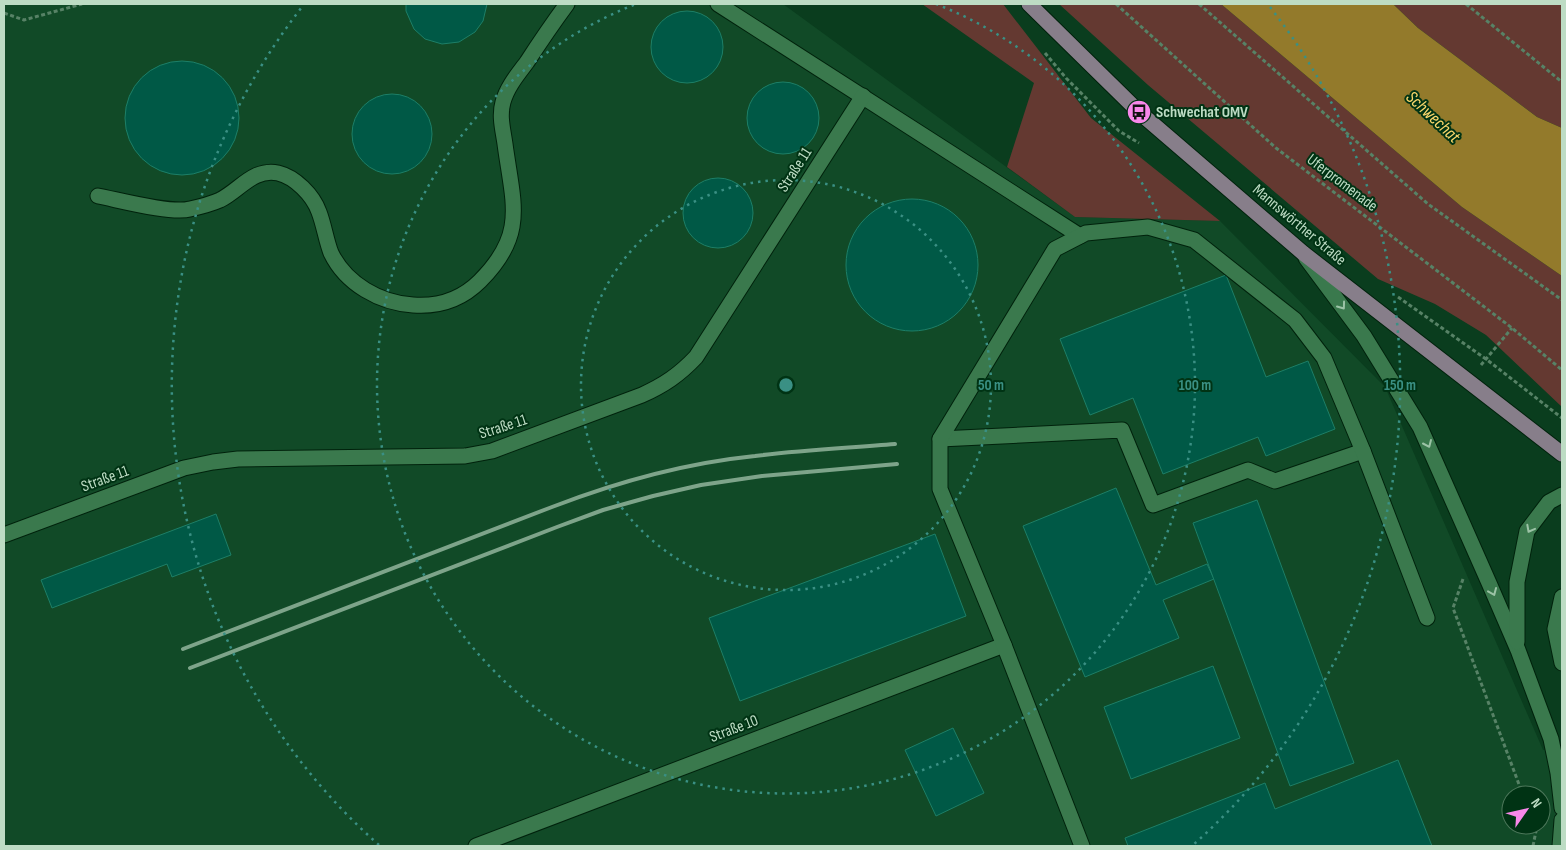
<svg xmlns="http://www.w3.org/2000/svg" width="1566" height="850" font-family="'Sofia Sans Condensed',sans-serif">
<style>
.built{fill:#114a27;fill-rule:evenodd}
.green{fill:#643931}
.water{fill:#937a2b}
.building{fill:#005946;stroke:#1d7f67}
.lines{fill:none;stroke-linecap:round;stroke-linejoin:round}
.minor-casing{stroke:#00220c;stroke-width:17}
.major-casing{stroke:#00220c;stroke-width:17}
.path{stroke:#578266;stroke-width:3;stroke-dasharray:4 2.5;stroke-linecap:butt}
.minor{stroke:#3a794d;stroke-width:15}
.major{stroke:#877e8a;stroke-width:15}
.rail{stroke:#7ea48a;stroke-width:4}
.oneway{stroke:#9cc3a6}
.ring{fill:none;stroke:#3a9084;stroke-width:2.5;stroke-dasharray:2.5 5}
.labels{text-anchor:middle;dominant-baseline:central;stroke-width:4;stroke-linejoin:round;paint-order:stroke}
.poi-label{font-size:16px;font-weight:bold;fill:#bddcc4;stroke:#003314;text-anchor:start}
.street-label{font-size:16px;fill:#bddcc4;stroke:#003314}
.water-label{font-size:18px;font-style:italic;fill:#f9d76c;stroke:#003314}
.centre{fill:#3a9084;stroke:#003314;stroke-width:2.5}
.ring-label{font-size:15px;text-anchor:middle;font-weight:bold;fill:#3a9084;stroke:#003314;stroke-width:4;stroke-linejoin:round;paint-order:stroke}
</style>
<rect width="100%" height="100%" fill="#0a3d1e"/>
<path class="built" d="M4,4H783L1075,217L1220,221L1385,387L1543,750L1562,749V846H4ZM1511,795H1541V825H1511Z"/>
<g class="green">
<polygon points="922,4 1003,4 1091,118 1220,221 1075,217 1007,167 1034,83"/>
<polygon points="1059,4 1221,4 1462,207 1562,276 1562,407 1486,335 1435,304 1378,279 1148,85"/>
<polygon points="1393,4 1562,4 1562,128 1537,117 1418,28"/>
</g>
<polygon class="water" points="1221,4 1393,4 1418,28 1537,117 1562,128 1562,276 1462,207"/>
<g class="building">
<polygon points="406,4 487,4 483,21 475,32 459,42 442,44 425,39 414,29 406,11"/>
<circle cx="687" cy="47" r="36"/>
<circle cx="182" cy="118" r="57"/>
<circle cx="783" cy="118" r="36"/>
<circle cx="392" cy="134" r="40"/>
<circle cx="718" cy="213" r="35"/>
<circle cx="912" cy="265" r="66"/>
<polygon points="1226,275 1266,377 1308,361 1335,429 1266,456 1258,437 1163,474 1133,398 1090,415 1060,339"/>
<polygon points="1116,488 1156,585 1207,564 1214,579 1163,600 1179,638 1085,677 1023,526"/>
<polygon points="1257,500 1354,763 1290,786 1193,523"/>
<polygon points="216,514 231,555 172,577 167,564 52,608 41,580"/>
<polygon points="935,534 966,616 740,701 709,618"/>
<polygon points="1213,666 1240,738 1131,779 1104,707"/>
<polygon points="953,728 984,793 936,816 905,750"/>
<polygon points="1398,760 1432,846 1128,846 1125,838 1265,783 1275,809"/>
</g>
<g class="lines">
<g class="minor-casing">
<g id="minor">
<polyline points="718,4 1080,236"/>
<path d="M98,196C119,200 171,214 190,209C199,207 211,204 220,200C240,190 253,168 278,173C295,177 313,195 319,212C324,225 326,240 331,253C346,284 380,303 413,305C439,307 461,300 480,281C527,234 513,204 505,144C503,130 499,116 503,102C507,87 518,74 527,62C540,42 553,23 567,4"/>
<polyline points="1306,258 1364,336 1420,427 1489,583 1518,650 1551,739 1558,773 1562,808"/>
<polyline points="940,439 1122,430 1153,505 1248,470 1275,481 1363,451"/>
<path d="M4,535L184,468L213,462L238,459L465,456L492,451L642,395C664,385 679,375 696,357L863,96"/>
<polyline points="1562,597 1555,629 1562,663"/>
<polyline points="1517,642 1517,582 1527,531 1549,502 1562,495"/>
<polyline points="476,846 1004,645"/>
<polyline points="1082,846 1004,645 940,489 940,439 1055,249 1086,233 1148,227 1194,240 1295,320 1324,358 1363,451 1427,618"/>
<polyline points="1560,846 1562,820"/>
</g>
</g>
<g class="major-casing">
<polyline id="major" points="1029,4 1139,112 1303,253 1562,454"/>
</g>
<g class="path">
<polyline points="1116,4 1276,148 1512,328 1562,370"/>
<polyline points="1199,4 1428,204 1562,300"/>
<polyline points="1466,4 1562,82"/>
<polyline points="4,13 24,20 82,4"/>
<polyline points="1045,53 1066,78 1119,131 1139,143"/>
<polyline points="1398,297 1486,359 1562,418"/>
<polyline points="1481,365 1512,328"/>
<polyline points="1463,579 1453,608 1523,795"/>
<polyline points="1533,846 1536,831 1534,825"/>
</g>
<use href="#minor" class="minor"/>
<use href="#major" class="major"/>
<g class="rail">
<path d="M183,649L552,507C617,482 686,463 755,456C801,450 848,448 895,444"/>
<polyline points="190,668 557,527 603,510 653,496 701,485 762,476 897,464"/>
</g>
</g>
<defs><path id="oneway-chevron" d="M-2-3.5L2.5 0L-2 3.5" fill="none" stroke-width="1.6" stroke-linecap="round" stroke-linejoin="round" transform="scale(1.25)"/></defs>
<g class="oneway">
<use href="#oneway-chevron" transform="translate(1342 306) rotate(54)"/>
<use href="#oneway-chevron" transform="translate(1428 444) rotate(66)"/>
<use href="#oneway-chevron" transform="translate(1530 529) rotate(118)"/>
<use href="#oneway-chevron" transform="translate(1493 592) rotate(67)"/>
</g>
<g class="ring">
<circle cx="786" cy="385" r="205"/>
<path d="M936 4A409 409 0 1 1 636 4"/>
<path d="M379 845A614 614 0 0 1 302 7M1270 7A614 614 0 0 1 1193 845"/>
</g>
<defs>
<g id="bus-disc" transform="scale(1.25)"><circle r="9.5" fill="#f888ea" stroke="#003314"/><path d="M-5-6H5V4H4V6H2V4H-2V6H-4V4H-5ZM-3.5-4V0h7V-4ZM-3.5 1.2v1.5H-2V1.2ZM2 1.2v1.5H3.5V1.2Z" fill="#111"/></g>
</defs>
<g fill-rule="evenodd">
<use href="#bus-disc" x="1139" y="112"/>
</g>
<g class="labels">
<g class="poi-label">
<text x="1156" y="112">Schwechat OMV</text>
</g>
<g class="street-label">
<text transform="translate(795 170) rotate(-57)">Straße 11</text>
<text transform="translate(1342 183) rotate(37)">Uferpromenade</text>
<text transform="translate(1299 225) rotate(40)">Mannswörther Straße</text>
<text transform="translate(503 427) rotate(-18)">Straße 11</text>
<text transform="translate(105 479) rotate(-20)">Straße 11</text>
<text transform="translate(734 729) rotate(-21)">Straße 10</text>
</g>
<g class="water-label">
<text transform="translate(1433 117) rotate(43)">Schwechat</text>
</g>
</g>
<circle cx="786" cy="385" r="8" class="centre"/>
<g class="ring-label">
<text x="991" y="390">50 m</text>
<text x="1195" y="390">100 m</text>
<text x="1400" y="390">150 m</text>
</g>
<rect width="1566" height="850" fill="none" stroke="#bddcc4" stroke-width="10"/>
<g transform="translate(1526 810) rotate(56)"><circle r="24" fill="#003314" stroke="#4c775a"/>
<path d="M0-4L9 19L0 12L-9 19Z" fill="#f888ea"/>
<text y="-8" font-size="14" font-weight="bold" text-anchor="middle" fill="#bddcc4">N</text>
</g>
</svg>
